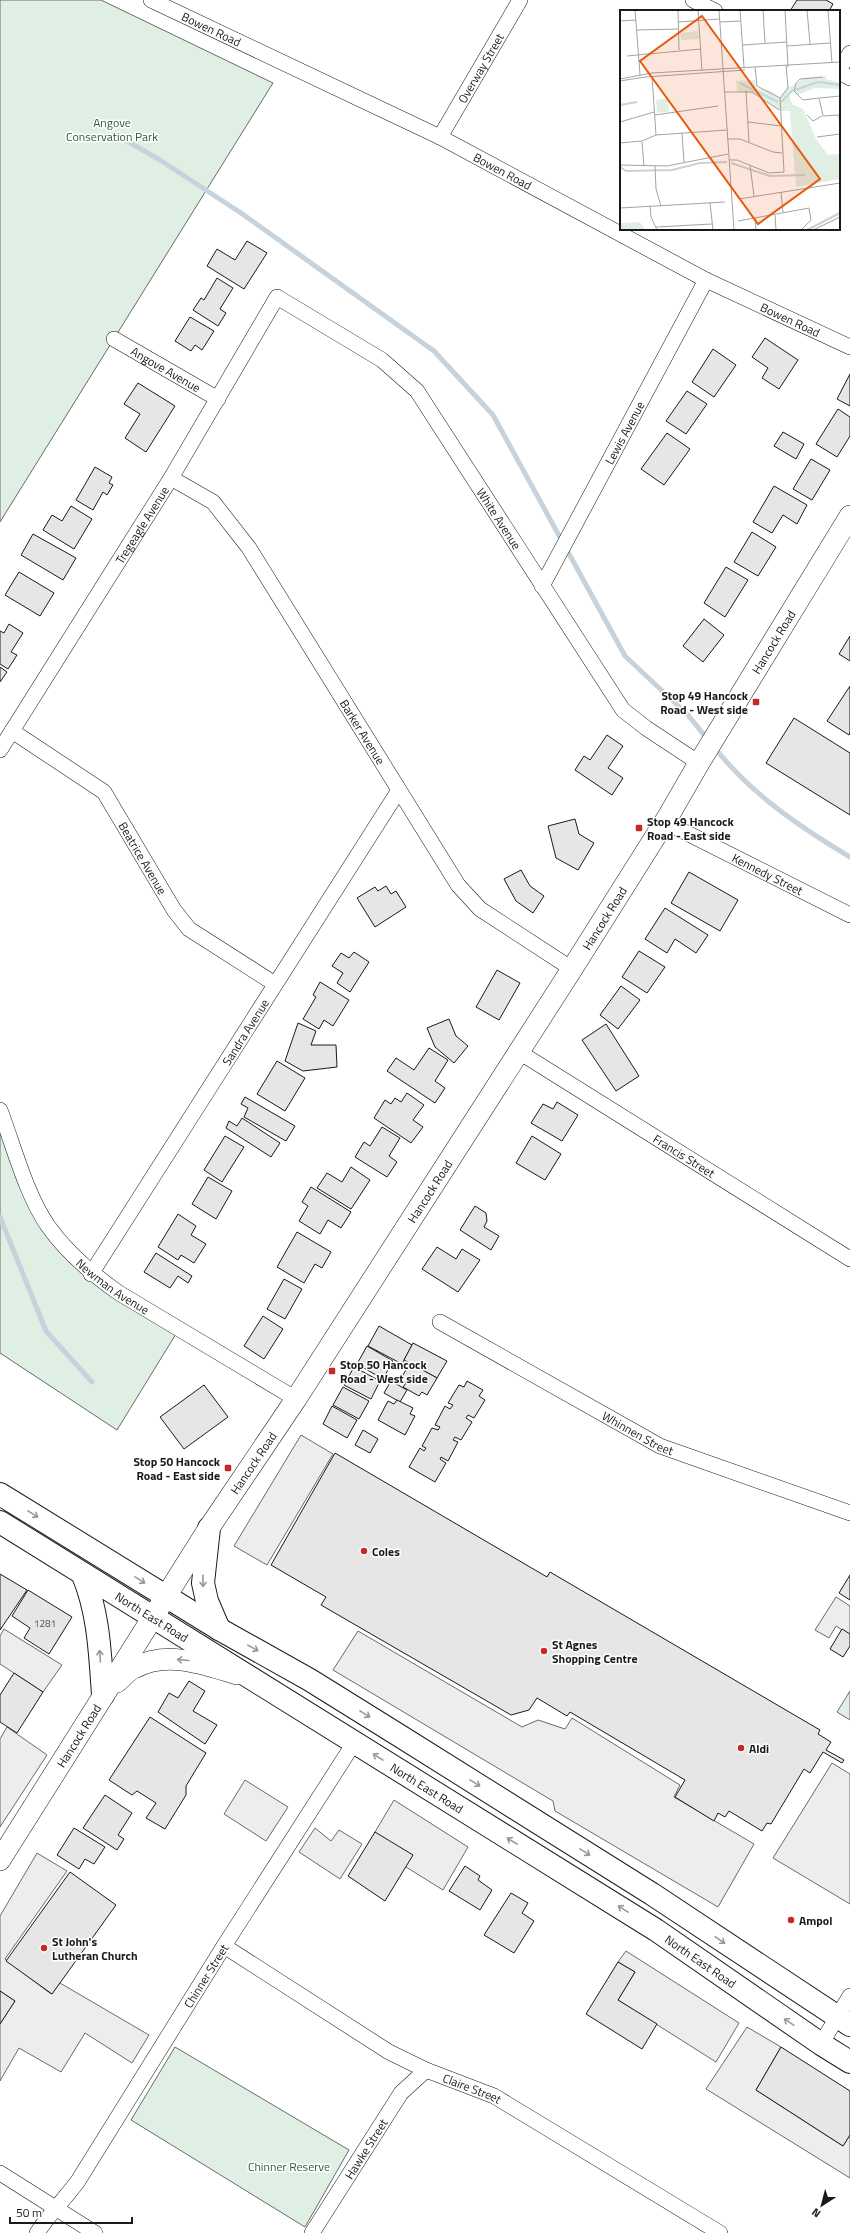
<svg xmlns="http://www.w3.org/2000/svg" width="850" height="2233" font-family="'Titillium Web',sans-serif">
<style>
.green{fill:#e0efe3;stroke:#6a6a6a}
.parking{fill:#ededed;stroke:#6a6a6a}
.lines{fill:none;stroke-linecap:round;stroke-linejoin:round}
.stream{stroke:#c6d2dc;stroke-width:5}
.building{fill:#e6e6e6;stroke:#1a1a1a}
.minor-casing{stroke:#1a1a1a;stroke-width:16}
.secondary-casing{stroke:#1a1a1a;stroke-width:22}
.primary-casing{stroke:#1a1a1a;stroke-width:24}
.minor{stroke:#fff;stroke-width:15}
.secondary{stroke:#fff;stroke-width:21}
.primary{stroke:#fff;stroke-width:22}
.oneway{stroke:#989898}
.poi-dot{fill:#c62828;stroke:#fff;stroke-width:1.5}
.labels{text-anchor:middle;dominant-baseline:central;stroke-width:3;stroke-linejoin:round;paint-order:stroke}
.number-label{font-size:10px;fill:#4d4d4d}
.street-label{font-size:12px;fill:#1a1a1a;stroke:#fff}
.park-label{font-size:12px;fill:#2b5a34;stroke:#fff}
.poi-label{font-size:12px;font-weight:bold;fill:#1a1a1a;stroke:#fff;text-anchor:start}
.inset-river{fill:none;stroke:#c6d2dc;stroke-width:2}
.inset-road{fill:none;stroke:#a3a3a3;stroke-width:1}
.view{fill:#e8590c;fill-opacity:0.15;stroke:#e8590c;stroke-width:2}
.inset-edge{fill:none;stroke:#1a1a1a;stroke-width:2}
</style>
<rect width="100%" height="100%" fill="#fff"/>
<g class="green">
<polygon points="0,0 101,0 273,83 0,522"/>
<polygon points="0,1110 31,1193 76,1259 179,1329 117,1430 0,1353"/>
<polygon points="850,1691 850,1720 837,1712"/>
<polygon points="175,2047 349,2150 305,2227 131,2120"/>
</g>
<g class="parking">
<polygon points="301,1435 333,1454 267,1565 234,1546"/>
<polygon points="836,1597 850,1606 850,1635 836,1626 829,1638 815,1630"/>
<polygon points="4,1629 62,1665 43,1692 0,1664 0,1636"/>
<polygon points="358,1631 522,1727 538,1720 565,1729 572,1718 680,1785 674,1797 754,1844 718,1907 555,1811 553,1801 333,1670"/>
<polygon points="7,1727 47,1755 0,1827 0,1739"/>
<polygon points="832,1763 850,1774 850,1904 773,1858"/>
<polygon points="245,1780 288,1807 266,1841 224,1814"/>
<polygon points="394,1800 468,1847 443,1890 406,1867 375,1832"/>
<polygon points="315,1828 331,1841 339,1830 362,1844 340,1879 299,1852"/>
<polygon points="37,1853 67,1871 5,1959 51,1994 60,1983 149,2035 132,2063 85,2033 61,2072 19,2048 0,2081 0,2024 15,2001 0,1991 0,1916"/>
<polygon points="626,1951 739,2023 716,2062 618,2000 635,1972 618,1962"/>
<polygon points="747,2027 781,2047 756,2090 843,2146 850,2135 850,2178 706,2089"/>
</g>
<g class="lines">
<g class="stream">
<polyline points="115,134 160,160 241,213 434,351 493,415 625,656 688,715 708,740"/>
<path d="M715,748C751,794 800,827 850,857"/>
<polyline points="0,1217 46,1331 92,1382"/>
</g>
</g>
<g class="building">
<polygon points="797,0 826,0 833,4 829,11 790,11"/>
<polygon points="247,241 267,253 244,289 207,266 217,249 235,260"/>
<polygon points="217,278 233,288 220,309 226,313 218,326 193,310 201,298 204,300"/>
<polygon points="190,317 214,331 202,350 195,345 191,351 175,341"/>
<polygon points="765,338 798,360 779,389 762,378 768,368 752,357"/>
<polygon points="713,349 736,365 714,397 692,382"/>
<polygon points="850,374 850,406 837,399"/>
<polygon points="138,383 175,406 146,452 125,438 140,414 124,404"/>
<polygon points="687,391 707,404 686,434 666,421"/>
<polygon points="838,409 850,417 850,436 837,457 816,444"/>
<polygon points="783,432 804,444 796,459 774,446"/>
<polygon points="667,433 690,449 664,485 641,469"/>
<polygon points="811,459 830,470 812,500 793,489"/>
<polygon points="95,467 112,477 109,483 113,485 107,495 103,492 93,510 76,500"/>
<polygon points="774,486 807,505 797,524 783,515 772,533 753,522"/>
<polygon points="71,506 92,519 74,549 43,530 52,515 62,521"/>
<polygon points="752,532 776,547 758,576 734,562"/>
<polygon points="33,534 76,558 63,580 21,555"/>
<polygon points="726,567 748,580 725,617 704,603"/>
<polygon points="19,572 54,593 40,616 5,595"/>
<polygon points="704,619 724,635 703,662 683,646"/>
<polygon points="9,624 23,633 11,652 17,655 8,669 0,664 0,631 4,633"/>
<polygon points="850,636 850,661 839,654"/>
<polygon points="0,667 7,672 0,682"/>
<polygon points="850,686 850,732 849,735 827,721"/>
<polygon points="794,718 850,753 850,815 766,763"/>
<polygon points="607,735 623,746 608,768 623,778 612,795 575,770 584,756 590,760"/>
<polygon points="575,819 579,834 594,843 578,870 556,858 548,826"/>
<polygon points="521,870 530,886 544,896 533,913 516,901 504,879"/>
<polygon points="689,872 738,900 720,931 671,903"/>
<polygon points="386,886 391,894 396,891 406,907 375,927 357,898 375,887 378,891"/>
<polygon points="665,908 708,935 696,953 675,939 667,953 645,939"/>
<polygon points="639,951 665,967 647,993 622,977"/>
<polygon points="354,952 369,962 350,992 337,983 343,973 332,966 341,953 349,958"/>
<polygon points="497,970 520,983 499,1020 476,1007"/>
<polygon points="320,982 349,1000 333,1026 324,1020 319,1029 303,1019 316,997 313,995"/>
<polygon points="621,986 640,1000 618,1029 600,1015"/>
<polygon points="449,1019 456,1036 468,1046 454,1063 435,1047 427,1028"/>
<polygon points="298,1023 316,1031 311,1045 336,1045 337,1067 303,1071 285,1061"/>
<polygon points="606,1024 639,1076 616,1091 582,1040"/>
<polygon points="429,1048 448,1060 435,1081 445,1088 435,1103 387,1071 396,1058 414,1070"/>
<polygon points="277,1061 305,1078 285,1111 257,1094"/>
<polygon points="407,1093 424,1105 413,1120 423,1127 411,1143 374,1118 385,1100 391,1104 395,1098 401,1102"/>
<polygon points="245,1097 295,1126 286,1141 244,1117 248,1108 241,1104"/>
<polygon points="557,1102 578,1115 562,1141 531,1123 543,1104 553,1109"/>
<polygon points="242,1118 280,1143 271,1157 226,1128 229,1121 237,1126"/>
<polygon points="382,1127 400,1138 389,1156 397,1162 387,1177 355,1157 364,1142 370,1146"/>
<polygon points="225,1136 244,1147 222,1182 204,1170"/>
<polygon points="532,1136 561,1154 545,1180 516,1163"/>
<polygon points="351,1167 370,1180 351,1209 317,1188 327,1173 342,1182"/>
<polygon points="208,1177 232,1191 216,1219 192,1204"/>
<polygon points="311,1187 351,1212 341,1228 328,1220 320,1234 299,1221 308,1206 302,1202"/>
<polygon points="475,1206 486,1213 487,1221 484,1227 499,1236 491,1250 460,1230"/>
<polygon points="178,1214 196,1226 191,1235 206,1244 194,1263 181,1255 178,1260 158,1247"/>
<polygon points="297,1232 331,1252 322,1268 315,1264 304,1283 277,1267"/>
<polygon points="437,1247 456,1259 462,1249 480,1260 458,1292 422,1269"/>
<polygon points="156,1253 192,1276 188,1283 178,1276 170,1288 144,1272"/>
<polygon points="284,1279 302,1289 285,1319 267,1309"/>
<polygon points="263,1316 283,1329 264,1359 244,1346"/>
<polygon points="379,1326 412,1345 402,1364 368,1346"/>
<polygon points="413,1343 447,1361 437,1378 404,1360"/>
<polygon points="367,1346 393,1361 383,1379 357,1364"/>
<polygon points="410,1363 437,1378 427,1395 422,1392 419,1396 403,1387 406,1383 400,1380"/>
<polygon points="354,1367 380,1381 371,1399 344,1385"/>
<polygon points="391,1381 407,1390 400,1402 384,1393"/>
<polygon points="467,1381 483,1390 479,1396 485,1400 474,1418 468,1415 466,1418 472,1422 461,1440 455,1437 453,1440 458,1442 448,1461 441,1457 440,1459 446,1463 435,1482 409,1467 420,1448 424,1451 426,1448 422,1446 432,1428 438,1430 440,1427 435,1425 445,1406 450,1409 453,1405 448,1403 459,1385 464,1387"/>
<polygon points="204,1385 228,1417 184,1449 160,1417"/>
<polygon points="343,1387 369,1401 359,1419 333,1405"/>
<polygon points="397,1400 413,1408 410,1414 415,1416 405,1435 378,1420 388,1401 394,1404"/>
<polygon points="332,1406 357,1420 347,1438 323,1424"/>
<polygon points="363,1430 378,1439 370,1453 355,1445"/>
<polygon points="335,1453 547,1577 550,1572 820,1730 818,1734 831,1742 826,1750 844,1760 842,1763 823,1752 810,1773 804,1769 771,1824 767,1823 762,1831 729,1811 725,1817 718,1813 714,1821 675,1797 685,1780 570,1712 567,1716 537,1698 529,1710 511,1715 321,1605 326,1597 271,1565"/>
<polygon points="0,1574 27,1590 0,1630"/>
<polygon points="850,1575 850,1600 839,1593"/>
<polygon points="28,1590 72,1617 49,1654 24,1638 30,1628 12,1616"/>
<polygon points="842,1629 850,1634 850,1646 843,1657 830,1649"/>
<polygon points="14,1673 43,1692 17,1733 0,1722 0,1695"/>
<polygon points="189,1681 205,1691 193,1711 217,1725 205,1744 158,1712 169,1693 178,1698"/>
<polygon points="150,1717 206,1753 186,1786 186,1795 165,1829 146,1818 156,1803 137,1791 132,1795 109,1780"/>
<polygon points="105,1795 132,1813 118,1835 124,1839 117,1850 83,1828"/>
<polygon points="74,1828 105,1847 94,1864 85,1859 79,1869 57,1855"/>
<polygon points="375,1832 413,1855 385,1901 348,1876"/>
<polygon points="465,1866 480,1876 478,1880 492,1890 480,1910 449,1891"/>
<polygon points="70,1872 116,1905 52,1994 6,1961"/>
<polygon points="511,1893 528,1903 522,1913 534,1921 514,1953 484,1935"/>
<polygon points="618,1962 635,1972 618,2000 657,2024 642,2049 586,2014"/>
<polygon points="0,1991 15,2001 0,2024"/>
<polygon points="781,2047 850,2091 850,2135 843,2146 756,2090"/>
</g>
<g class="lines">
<g class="minor-casing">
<g id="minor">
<path id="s1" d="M151,0L440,137L706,280L850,347"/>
<polyline points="693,0 715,11"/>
<polyline points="839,70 850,53"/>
<polyline points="839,72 850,78"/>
<path id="s2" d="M440,137L520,0"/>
<path id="s3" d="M114,339L218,399"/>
<path id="s4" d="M171,478L213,502L249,548L458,885L480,909L572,969"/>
<path id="s5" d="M542,586L706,280"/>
<path id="s6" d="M12,731L104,792L174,910L189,929L275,984"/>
<path id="s7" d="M0,750L171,478L277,297L382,360L417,391L623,710L646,728L699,763"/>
<path id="s8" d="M665,822L850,915"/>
<path id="s9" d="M519,1052L850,1259"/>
<path id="s10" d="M0,1110C14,1147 26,1194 48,1226C67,1253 92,1274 119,1293L296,1399"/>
<path id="s11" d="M91,1274L399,790"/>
<path id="s12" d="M440,1322L660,1446L850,1513"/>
<path id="s13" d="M224,1946L389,2052L426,2070L494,2096L720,2233"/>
<polyline points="821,2044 850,1996"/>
<polyline points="0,2173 95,2233"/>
<path id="s14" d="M37,2233C49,2214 65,2199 78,2181L224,1946L354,1743"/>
<path id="s15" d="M312,2233L401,2093L426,2070"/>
</g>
</g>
<g class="secondary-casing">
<g id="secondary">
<path d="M117,1682C122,1678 127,1671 134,1668C168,1650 203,1664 237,1674"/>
<path id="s16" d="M0,1860L209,1528L296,1399L572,969L669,815L699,763L850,516"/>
</g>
</g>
<g class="primary-casing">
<g id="primary">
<polyline points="0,1494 219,1629 310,1680 400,1736 652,1894 850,2025"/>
<path id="s17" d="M0,1522L656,1930L821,2044L850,2062"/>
<polyline points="209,1528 203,1583 207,1601 219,1629"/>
<path d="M83,1575C99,1614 100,1654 103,1695"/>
</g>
</g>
<use href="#minor" class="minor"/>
<use href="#secondary" class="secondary"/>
<use href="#primary" class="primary"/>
</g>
<defs><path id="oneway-shaft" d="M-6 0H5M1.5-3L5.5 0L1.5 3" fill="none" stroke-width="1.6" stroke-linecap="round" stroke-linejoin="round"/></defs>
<g class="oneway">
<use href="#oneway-shaft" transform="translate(33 1514) rotate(32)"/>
<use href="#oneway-shaft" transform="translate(140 1580) rotate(32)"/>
<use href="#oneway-shaft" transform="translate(203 1581) rotate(89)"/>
<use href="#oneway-shaft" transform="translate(253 1648) rotate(29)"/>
<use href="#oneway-shaft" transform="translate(100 1656) rotate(-94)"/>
<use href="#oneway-shaft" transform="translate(183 1660) rotate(-175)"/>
<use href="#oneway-shaft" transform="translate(365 1714) rotate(32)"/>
<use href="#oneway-shaft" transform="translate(378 1757) rotate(-148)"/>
<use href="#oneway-shaft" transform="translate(475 1783) rotate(32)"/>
<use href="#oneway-shaft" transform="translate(512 1841) rotate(-148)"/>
<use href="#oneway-shaft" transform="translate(585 1852) rotate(32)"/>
<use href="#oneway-shaft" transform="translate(623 1909) rotate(-148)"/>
<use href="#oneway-shaft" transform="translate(720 1940) rotate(35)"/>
<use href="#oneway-shaft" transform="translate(789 2022) rotate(-146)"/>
</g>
<g class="poi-dot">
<rect x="752" y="698" width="8" height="8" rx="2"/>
<rect x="635" y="824" width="8" height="8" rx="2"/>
<rect x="328" y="1367" width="8" height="8" rx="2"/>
<rect x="224" y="1464" width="8" height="8" rx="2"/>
<circle cx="364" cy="1551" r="4"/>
<circle cx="544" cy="1651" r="4"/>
<circle cx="741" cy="1748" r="4"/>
<circle cx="791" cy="1920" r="4"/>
<circle cx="44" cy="1948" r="4"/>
</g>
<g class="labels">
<g class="number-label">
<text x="45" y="1623">1281</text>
</g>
<g class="street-label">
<text stroke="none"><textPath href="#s1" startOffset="67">Bowen Road</textPath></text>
<text stroke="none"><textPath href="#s2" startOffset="80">Overway Street</textPath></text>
<text stroke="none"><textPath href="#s1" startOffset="391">Bowen Road</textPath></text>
<text stroke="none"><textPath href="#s1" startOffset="715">Bowen Road</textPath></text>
<text stroke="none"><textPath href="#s3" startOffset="60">Angove Avenue</textPath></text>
<text stroke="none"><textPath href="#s5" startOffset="174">Lewis Avenue</textPath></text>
<text stroke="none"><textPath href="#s7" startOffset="852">White Avenue</textPath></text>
<text stroke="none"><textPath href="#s7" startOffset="266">Tregeagle Avenue</textPath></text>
<text stroke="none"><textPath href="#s16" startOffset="1443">Hancock Road</textPath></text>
<text stroke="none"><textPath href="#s4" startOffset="323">Barker Avenue</textPath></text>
<text stroke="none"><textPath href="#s6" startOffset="187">Beatrice Avenue</textPath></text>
<text stroke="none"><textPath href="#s8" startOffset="115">Kennedy Street</textPath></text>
<text stroke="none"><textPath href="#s16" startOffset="1119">Hancock Road</textPath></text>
<text stroke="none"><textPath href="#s11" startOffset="287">Sandra Avenue</textPath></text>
<text stroke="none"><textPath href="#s9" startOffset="195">Francis Street</textPath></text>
<text stroke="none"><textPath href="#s16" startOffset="795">Hancock Road</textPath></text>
<text stroke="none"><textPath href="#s10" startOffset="215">Newman Avenue</textPath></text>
<text stroke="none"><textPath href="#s12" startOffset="227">Whinnen Street</textPath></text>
<text stroke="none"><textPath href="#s16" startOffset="471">Hancock Road</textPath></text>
<text stroke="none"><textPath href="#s17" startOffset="179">North East Road</textPath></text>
<text stroke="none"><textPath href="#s16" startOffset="147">Hancock Road</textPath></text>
<text stroke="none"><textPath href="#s17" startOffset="503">North East Road</textPath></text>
<text stroke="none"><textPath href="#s17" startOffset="827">North East Road</textPath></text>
<text stroke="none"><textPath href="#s14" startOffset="308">Chinner Street</textPath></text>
<text stroke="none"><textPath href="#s13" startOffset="287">Claire Street</textPath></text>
<text stroke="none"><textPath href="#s15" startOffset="100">Hawke Street</textPath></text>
</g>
<g class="park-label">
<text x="112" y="122">Angove<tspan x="112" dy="14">Conservation Park</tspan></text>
<text x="289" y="2166">Chinner Reserve</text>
</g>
<g class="poi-label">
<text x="748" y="695" text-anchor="end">Stop 49 Hancock<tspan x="748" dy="14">Road - West side</tspan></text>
<text x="647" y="821">Stop 49 Hancock<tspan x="647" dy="14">Road - East side</tspan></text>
<text x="340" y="1364">Stop 50 Hancock<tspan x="340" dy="14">Road - West side</tspan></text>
<text x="220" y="1461" text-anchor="end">Stop 50 Hancock<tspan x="220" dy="14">Road - East side</tspan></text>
<text x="372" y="1551">Coles</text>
<text x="552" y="1644">St Agnes<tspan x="552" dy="14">Shopping Centre</tspan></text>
<text x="749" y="1748">Aldi</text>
<text x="799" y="1920">Ampol</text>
<text x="52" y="1941">St John's<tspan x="52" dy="14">Lutheran Church</tspan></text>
</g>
</g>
<g transform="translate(620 10)">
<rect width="220" height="220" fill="#fff"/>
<path d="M78,21L79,29L61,30L60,23ZM206,66V69L220,73V79L195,78L177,85L174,81L169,84L172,94L183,99L196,129L208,145L220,144V169L176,177L170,101H160L135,84L117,81L116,71L135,70L136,78L151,81L160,88L167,77L174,76L183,68ZM48,88L49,102L37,103L36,90ZM20,212L25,220H0V213Z" fill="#e0efe3"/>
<path class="inset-river" d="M120,73L158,92M175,80L198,72L220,75M161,92L173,80M0,95L17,92M111,153L150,166L185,165M0,157L6,161L52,160L80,153L107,152M187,220L220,203"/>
<path class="inset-road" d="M15,0L20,65M58,0L59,40M78,0L82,61M99,0L114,220M120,0L124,57M143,0L145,33M165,0L168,57M187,0L190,34M208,0L212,53M0,11L16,10M58,12L100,9M100,12L121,11M17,20L59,19M123,35L167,32M167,36L210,33M7,46L81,39M135,57L137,76L160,88L168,78L166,55M32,66L36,125M203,67L180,69L176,73L174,81L183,90L199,88L203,106L219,105L220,123M0,69L32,63L220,52M0,71L25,67L125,60M126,81L129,132M104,82H132L159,100M200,88L220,86M35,105L98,96M187,105L193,111L202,106M0,112L34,102M128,112L161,116M62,123L64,152M197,127L220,124M107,129H120L153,142L162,143M22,132L24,156M0,133L22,131L36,125L107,120M109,150H117L149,163L164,162L160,88M0,155L47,156L108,144M130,155L134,186M35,156L36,179L41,196M161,182L163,202M119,189L220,173M90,193L93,220M30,196L31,207L37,220M0,198L105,192M155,205L156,220M135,208L136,220M118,211L189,198L191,210L181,220M36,217L92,214M193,220L220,207"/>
<path class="view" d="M82,6L200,169L138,214L20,51Z"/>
<rect width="220" height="220" class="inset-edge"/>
</g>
<g transform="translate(822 2205) rotate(216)" stroke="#ffffff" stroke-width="3" paint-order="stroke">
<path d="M0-3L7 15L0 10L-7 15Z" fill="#1a1a1a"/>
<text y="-6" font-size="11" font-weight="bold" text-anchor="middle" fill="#1a1a1a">N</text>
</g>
<path d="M10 2217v6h122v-6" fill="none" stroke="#1a1a1a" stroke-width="2"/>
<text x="16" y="2217" font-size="12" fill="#1a1a1a" stroke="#ffffff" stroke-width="3" paint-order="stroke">50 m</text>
</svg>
